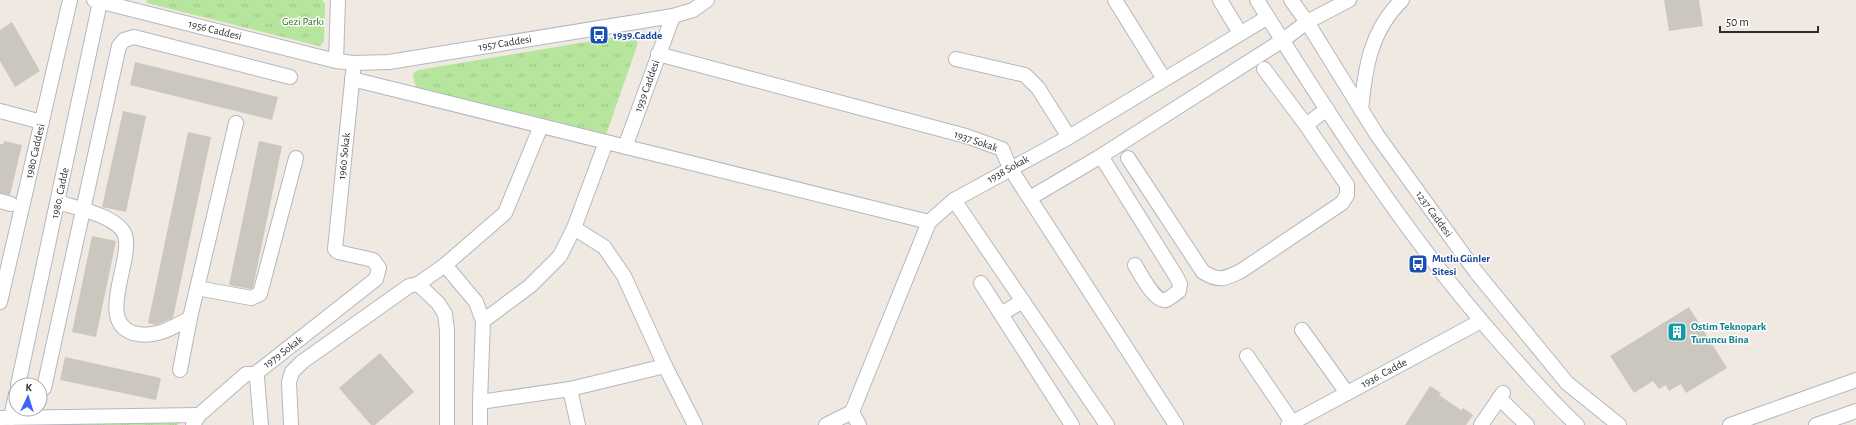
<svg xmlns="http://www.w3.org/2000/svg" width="1856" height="425" font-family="'Alegreya Sans',sans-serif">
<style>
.grass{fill:url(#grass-tufts)}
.building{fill:#cbc7bf}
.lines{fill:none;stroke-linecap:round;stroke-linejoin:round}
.minor-casing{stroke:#b4b7c1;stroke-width:16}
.minor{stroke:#fff;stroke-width:14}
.labels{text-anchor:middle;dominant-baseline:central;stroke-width:3;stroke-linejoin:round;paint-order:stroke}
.park-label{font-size:11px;fill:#2c6e1b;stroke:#fff}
.street-label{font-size:11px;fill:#2e2e2e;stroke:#fff}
.transit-label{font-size:11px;font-weight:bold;fill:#164399;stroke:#fff;text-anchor:start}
.culture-label{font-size:11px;font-weight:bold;fill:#0d838f;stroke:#fff;text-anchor:start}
</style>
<defs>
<pattern id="grass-tufts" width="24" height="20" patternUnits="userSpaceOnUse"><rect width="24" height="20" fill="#b6e59e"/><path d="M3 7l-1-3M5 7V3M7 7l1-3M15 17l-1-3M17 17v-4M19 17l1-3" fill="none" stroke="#9dc588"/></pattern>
</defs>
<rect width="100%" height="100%" fill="#efe9e1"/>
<g class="grass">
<polygon points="147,0 322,0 325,4 324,41 322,44 319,46 147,3"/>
<polygon points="628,35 634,38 638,43 606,135 418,89 414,82 413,74 418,70"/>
<polygon points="187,415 177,425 0,425 0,418"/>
</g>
<g class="building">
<polygon points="1664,0 1699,0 1703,26 1669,31"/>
<polygon points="12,22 40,71 15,87 0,61 0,30"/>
<polygon points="135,62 278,97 272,120 130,85"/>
<polygon points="123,111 146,116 126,212 102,207"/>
<polygon points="188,132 211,137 173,318 156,325 148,323"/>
<polygon points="4,141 22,145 10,195 0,193 0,144 3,144"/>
<polygon points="259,141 282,146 253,288 250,289 229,285"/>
<polygon points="92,236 116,241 96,337 72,332"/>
<polygon points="1689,307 1727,368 1686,393 1681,384 1669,391 1666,385 1659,389 1653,381 1634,393 1610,356"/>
<polygon points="380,353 414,392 375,425 371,425 339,388"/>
<polygon points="65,357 161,378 156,400 60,380"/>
<polygon points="1430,386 1441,393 1439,395 1461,410 1463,408 1473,415 1466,425 1405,425"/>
</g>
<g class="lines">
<g class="minor-casing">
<g id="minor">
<polyline points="94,0 336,61 354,63 389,62 673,16 693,10 707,0"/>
<polyline points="1115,0 1164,79"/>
<polyline points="1220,0 1240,33"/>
<path d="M1257,0C1332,120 1409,240 1503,346C1527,373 1550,400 1577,425"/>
<polyline points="1291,0 1307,22 1377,135 1476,272 1567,383 1619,425"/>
<polyline points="658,54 966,136 1002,149 1010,168 1176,425"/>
<polyline points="956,59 1025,75 1038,88 1069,137"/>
<polyline points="336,61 338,0"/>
<polyline points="352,79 929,222"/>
<path d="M1361,110C1365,69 1370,31 1402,0"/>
<polyline points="0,111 42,122"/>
<polyline points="1306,125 1327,109"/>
<polyline points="625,147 673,16"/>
<path d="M1101,156L1176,276L1180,284L1179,291C1175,294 1170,298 1166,300C1155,303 1140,273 1135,265"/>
<path d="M1128,158L1203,272C1220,282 1224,279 1241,271L1342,203L1347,195V185L1306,125L1264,69"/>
<polyline points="1030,198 1101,156 1283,40 1307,22 1349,0"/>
<polyline points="954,200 1107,425"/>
<polyline points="0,201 11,204"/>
<path d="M58,202C76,208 118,216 125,235C133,261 96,321 133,333C155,339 172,328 190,318L236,123"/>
<polyline points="574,228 604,247 624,276 665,366 695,425"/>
<polyline points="981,283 1072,425"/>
<polyline points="418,284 438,303 445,314 447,330 447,425"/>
<polyline points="197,288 251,298 260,294 296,158"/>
<polyline points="0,302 70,0"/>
<polyline points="1001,314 1023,301"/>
<polyline points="483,321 476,302 445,265 505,213 541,126"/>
<polyline points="1302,330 1347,393"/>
<polyline points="1247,356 1292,422"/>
<polyline points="180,370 190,318"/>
<polyline points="255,374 257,378 261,425"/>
<polyline points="18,385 100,2"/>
<polyline points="44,388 119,46 124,40 134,37 290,77"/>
<polyline points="570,389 578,425"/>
<polyline points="1499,398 1527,425"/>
<polyline points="480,402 483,321 530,286 560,256 574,228 606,142"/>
<polyline points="852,412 929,222 954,200 1069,137 1268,17"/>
<polyline points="852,412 859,425"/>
<polyline points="0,418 199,415"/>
<polyline points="11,418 16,394"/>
<polyline points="193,425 199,415 246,374 255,374 376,279 379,268 373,260 338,252 335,249 353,72"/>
<polyline points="291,425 289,382 292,372 302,362 409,286 418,284 445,265"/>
<polyline points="480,425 480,402 570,389 665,366"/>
<polyline points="826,425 852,412"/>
<polyline points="1288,425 1481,321"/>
<polyline points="1481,425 1503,393"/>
<polyline points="1730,425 1856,380"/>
<polyline points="1816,425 1856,411"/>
</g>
</g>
<use href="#minor" class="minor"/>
</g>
<defs>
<g id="bus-square" transform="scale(1)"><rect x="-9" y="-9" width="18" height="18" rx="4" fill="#1a4fb4" stroke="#fff"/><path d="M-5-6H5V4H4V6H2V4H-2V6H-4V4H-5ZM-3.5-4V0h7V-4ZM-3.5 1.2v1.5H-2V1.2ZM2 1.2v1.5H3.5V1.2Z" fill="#fff"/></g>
<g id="building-square" transform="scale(1)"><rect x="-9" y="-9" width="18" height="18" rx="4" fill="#0f9aa8" stroke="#fff"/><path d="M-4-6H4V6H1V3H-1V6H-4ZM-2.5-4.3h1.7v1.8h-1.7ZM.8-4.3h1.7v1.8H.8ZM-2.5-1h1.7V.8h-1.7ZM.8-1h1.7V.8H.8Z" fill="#fff"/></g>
</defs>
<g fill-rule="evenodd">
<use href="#bus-square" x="599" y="35"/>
<use href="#bus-square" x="1418" y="264"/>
<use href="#building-square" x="1677" y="332"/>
</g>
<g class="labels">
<g class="park-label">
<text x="303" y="21">Gezi Parkı</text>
</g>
<g class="street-label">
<text transform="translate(215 30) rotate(14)">1956 Caddesi</text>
<text transform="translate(505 43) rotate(-9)">1957 Caddesi</text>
<text transform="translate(647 86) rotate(-70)">1939 Caddesi</text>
<text transform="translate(976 141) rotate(19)">1937 Sokak</text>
<text transform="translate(35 151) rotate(-77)">1980 Caddesi</text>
<text transform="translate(344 156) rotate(-84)">1960 Sokak</text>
<text transform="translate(1008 169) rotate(-29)">1938 Sokak</text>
<text transform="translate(60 193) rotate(-78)">1980. Cadde</text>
<text transform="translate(1434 214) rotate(54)">1237 Caddesi</text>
<text transform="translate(283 352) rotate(-37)">1979 Sokak</text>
<text transform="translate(1384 373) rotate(-28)">1936. Cadde</text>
</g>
<g class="transit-label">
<text x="613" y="35">1939.Cadde</text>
<text x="1432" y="258">Mutlu Günler<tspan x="1432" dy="13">Sitesi</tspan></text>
</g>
<g class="culture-label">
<text x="1691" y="326">Ostim Teknopark<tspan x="1691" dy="13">Turuncu Bina</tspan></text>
</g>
</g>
<g transform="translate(28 397) rotate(4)"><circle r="19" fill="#ffffff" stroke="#ababab"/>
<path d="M0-3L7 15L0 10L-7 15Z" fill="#4264fb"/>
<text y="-6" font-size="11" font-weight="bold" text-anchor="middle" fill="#2e2e2e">K</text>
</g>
<path d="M1720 26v6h98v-6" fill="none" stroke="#2e2e2e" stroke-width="2"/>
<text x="1726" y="26" font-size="12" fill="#2e2e2e" stroke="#ffffff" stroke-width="3" paint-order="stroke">50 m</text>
</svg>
